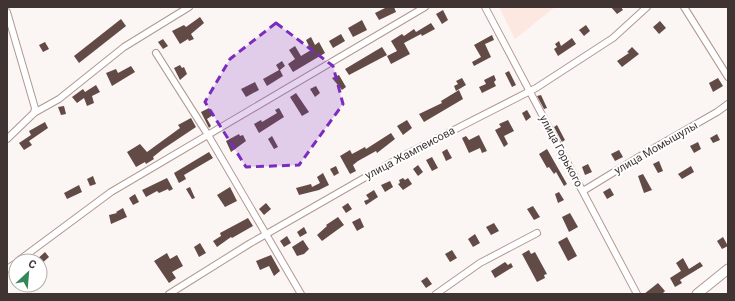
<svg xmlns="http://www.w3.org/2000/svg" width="735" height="301" font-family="Roboto,sans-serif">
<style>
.built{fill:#fde7e1}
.building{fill:#624b46}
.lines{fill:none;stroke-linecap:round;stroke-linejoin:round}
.minor-casing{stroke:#b19891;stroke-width:8}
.secondary-casing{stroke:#b19891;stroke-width:11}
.minor{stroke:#fff;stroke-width:6}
.secondary{stroke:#fff;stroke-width:9}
.marked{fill:#7b2cbf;fill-opacity:0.2;stroke:#7b2cbf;stroke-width:3;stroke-dasharray:8 5;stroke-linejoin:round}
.labels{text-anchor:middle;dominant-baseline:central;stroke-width:4;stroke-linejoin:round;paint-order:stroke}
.street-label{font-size:11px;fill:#3f3431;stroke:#fff}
</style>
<rect width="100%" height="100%" fill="#fbf6f4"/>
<polygon class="built" points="499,7 555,7 515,39"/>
<g class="building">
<polygon points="387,7 394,7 396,12 379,20 375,13"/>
<polygon points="611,7 621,7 623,10 617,14"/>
<polygon points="443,10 448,20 442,24 436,14"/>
<polygon points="200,17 204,23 191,34 194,39 189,41 188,39 180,44 172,31 184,25 186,27"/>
<polygon points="121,19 126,26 79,63 74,56"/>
<polygon points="362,20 367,30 353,37 348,28"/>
<polygon points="660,21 666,28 659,34 653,27"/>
<polygon points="431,23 435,29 422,36 421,34 404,43 410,54 391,64 387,56 397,51 391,41 402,34 404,36 414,29 416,32"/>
<polygon points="586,25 590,31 584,36 579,30"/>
<polygon points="341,34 345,41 333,48 329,41"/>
<polygon points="492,35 494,40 485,44 491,57 474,66 472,62 481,57 474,45"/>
<polygon points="311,37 315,45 319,42 325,53 293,72 288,64 295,59 289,50 295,46 301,56 311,50 306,40"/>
<polygon points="572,38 576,44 558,56 554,49 557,47 555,44 559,41 561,46"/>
<polygon points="163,39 168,46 163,49 158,42"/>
<polygon points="45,42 49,49 43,52 39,45"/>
<polygon points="382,47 387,55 349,75 345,69"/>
<polygon points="632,47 639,54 622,67 617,61 629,53 627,52"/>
<polygon points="282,61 285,66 280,70 283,76 267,86 263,79 279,70 276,65"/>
<polygon points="180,65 182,68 184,67 187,74 180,80 174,68"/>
<polygon points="131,66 135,72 112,86 106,73 116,69 118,73"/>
<polygon points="509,71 516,85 512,87 505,73"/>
<polygon points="339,75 346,87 342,90 332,78"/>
<polygon points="494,75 496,80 494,82 496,86 482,93 479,87 486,84 484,80"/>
<polygon points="462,78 466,85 456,91 454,86 458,84 456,81"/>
<polygon points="718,78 723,86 713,92 709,83"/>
<polygon points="255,82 259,90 246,97 241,89"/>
<polygon points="96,85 100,92 92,96 94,103 87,106 84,98 77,103 72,97 83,89 85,92"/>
<polygon points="316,86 320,93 315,97 310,89"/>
<polygon points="459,90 463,99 424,122 419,114 442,103 441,101"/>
<polygon points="296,93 309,112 302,116 290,97"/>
<polygon points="541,95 547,108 544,109 537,96"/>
<polygon points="64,106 66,114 61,115 58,107"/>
<polygon points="209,108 213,115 207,119 211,126 209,128 201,112"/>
<polygon points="279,108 284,117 259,133 254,124 261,120 262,122 277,113 275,110"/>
<polygon points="527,110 531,117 526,121 522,113"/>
<polygon points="191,118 196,127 163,149 153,157 154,159 146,164 145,162 136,167 127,152 140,144 147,152 180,128 178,125"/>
<polygon points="407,120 412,128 403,135 397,126"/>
<polygon points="508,120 514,131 504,136 508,144 504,147 495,130 501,127 499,124"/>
<polygon points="45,122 48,128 29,141 32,145 24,150 19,143 31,135 29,131"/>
<polygon points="557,125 565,140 562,142 554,127"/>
<polygon points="391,133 395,139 377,153 376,151 358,161 353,165 356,171 350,174 340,156 350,150 352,154 365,147 366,149"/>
<polygon points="239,134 240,136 243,135 246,141 231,152 226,141"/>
<polygon points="717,134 720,140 713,143 710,138"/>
<polygon points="479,135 487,151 482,153 480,148 469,153 462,138 466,136 469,140"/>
<polygon points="272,136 278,147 274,149 268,139"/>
<polygon points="698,142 701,149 694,153 690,146"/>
<polygon points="447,149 452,158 446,161 442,152"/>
<polygon points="547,149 567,184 564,186 556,172 554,174 549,167 547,168 539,154"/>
<polygon points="619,150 623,157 615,161 611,154"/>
<polygon points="209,152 213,158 184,175 186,179 179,183 174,173"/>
<polygon points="432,157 438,168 432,171 426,160"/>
<polygon points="659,161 663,171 658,173 653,164"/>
<polygon points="588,164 592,172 585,175 582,167"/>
<polygon points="418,165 423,172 418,176 413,169"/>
<polygon points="336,166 339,173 334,176 330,169"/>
<polygon points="691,166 694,172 682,179 678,174"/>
<polygon points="323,173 329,185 319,190 299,195 296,188 311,184 312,187 320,183 317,177"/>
<polygon points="643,174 652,190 644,193 638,176"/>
<polygon points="93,176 96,184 90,186 87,179"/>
<polygon points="167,178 173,189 169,191 168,189 159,193 157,191 146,197 142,190"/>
<polygon points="403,178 405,180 408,178 412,184 403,190 398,184 400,183 399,180"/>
<polygon points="390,181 393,187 385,192 381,185"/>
<polygon points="79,185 82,192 67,199 64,193"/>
<polygon points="190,187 195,198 192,199 186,189"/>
<polygon points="230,187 237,201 225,207 217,195"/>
<polygon points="610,188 614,195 607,199 603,192"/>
<polygon points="374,190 378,197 366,205 364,201 369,199 366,195"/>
<polygon points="559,192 564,200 558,203 555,194"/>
<polygon points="135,194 139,202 133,205 129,198"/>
<polygon points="266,203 271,209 264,215 259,209"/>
<polygon points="348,203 352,209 346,213 342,207"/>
<polygon points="533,206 540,217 534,220 527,209"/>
<polygon points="123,208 127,217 111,224 109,215 117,213 116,212"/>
<polygon points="570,213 578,227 569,232 562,217"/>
<polygon points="338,217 344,225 322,241 317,235 327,226 326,225"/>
<polygon points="248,218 253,226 232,238 231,237 217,247 213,241 221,236 220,233"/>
<polygon points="360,218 364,227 357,231 352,222"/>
<polygon points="494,223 499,231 491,235 486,227"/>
<polygon points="304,227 307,233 300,237 297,232"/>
<polygon points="475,234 480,243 473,247 468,239"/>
<polygon points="287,236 291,243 284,247 280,241"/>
<polygon points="567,237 577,256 568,261 558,242"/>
<polygon points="723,237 728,246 722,249 717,241"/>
<polygon points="303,240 309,249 304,254 297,256 292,247"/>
<polygon points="200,243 206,253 199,257 194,247"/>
<polygon points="452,250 457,258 450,262 445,254"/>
<polygon points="529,250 531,254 535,252 547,274 544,275 545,278 537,282 522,254"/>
<polygon points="45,252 49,257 40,265 40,261 35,261"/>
<polygon points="167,253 170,259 177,255 183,266 172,272 176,278 169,283 154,261"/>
<polygon points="271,255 280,271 274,276 269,266 260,270 256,261"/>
<polygon points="683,258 689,269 700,262 703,266 680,280 682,283 675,287 670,278 681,271 676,263"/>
<polygon points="505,262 508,265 511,263 513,267 495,278 491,271"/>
<polygon points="427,277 432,284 426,288 421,281"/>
<polygon points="658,283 665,291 662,294 644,294"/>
</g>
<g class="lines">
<g class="minor-casing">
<g id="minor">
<polyline points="485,7 637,294"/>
<polyline points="684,7 728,77"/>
<polyline points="7,12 35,108 34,113 7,139"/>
<polyline points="156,53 208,135 301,294"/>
<polyline points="34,113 59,99 124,47 189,7"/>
<polyline points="583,191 642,155 717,112 728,104"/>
<polyline points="18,261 111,192 425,7"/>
<polyline points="7,269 16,263"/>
<polyline points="169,294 249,244 399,158 536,88 613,38 647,7"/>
<polyline points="436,294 480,263 537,233"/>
</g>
</g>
<g class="secondary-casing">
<polyline id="secondary" points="697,294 728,269"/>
</g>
<use href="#minor" class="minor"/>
<use href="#secondary" class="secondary"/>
</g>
<path class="marked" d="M276,23L333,66L343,104L299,165L246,167L205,102L230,59Z"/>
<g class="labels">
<g class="street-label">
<text transform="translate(656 148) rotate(-30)">улица Момышулы</text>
<text transform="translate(561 151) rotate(62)">улица Горького</text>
<text transform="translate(410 153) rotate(-28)">улица Жампеисова</text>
</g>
</g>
<rect width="735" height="301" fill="none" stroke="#3f3431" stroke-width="16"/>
<g transform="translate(28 273) rotate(26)"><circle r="19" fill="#ffffff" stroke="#b2aead"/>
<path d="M0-3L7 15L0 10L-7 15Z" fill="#358759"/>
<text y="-6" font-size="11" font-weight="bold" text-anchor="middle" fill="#3f3431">С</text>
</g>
</svg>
